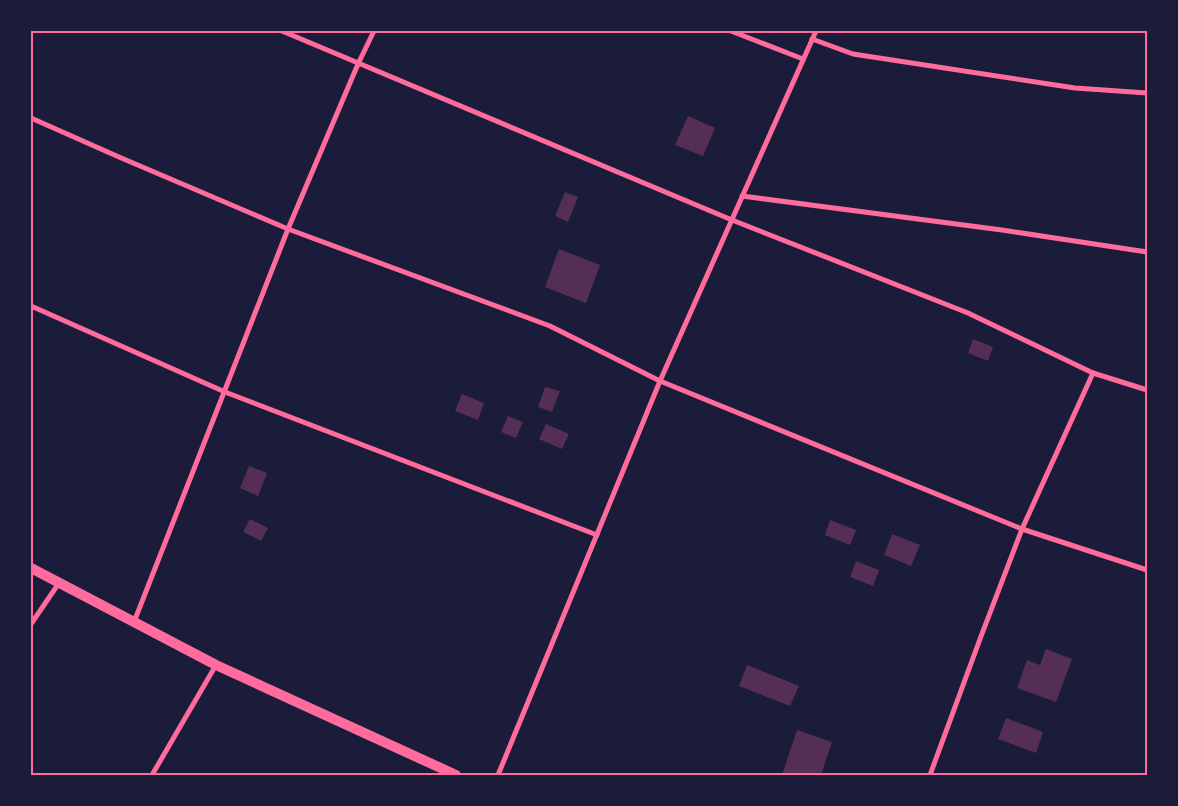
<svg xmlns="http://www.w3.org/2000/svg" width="1178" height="806" font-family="'Public Sans',sans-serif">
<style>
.building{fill:#542f53}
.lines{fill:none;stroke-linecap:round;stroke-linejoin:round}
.minor{stroke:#ff6b9d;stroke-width:5}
.secondary{stroke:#ff6b9d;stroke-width:10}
.neatline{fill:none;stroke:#ff6b9d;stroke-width:2}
</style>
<rect width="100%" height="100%" fill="#1b1b3a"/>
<g class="building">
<polygon points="688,116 715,128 703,156 675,145"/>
<polygon points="565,192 578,197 568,222 555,216"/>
<polygon points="559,249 600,265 586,303 545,287"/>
<polygon points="973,339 993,347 988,361 968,353"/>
<polygon points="545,387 560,391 552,412 538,407"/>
<polygon points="462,394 484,403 478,420 455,411"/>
<polygon points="508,416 523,422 516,438 501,432"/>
<polygon points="546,424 569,434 562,449 539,439"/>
<polygon points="249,466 267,473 258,496 240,488"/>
<polygon points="250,519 268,528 261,541 243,532"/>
<polygon points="830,520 856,530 850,545 825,535"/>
<polygon points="892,534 920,545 911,566 884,555"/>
<polygon points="856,561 879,570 873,586 850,577"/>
<polygon points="1046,649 1072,659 1056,702 1017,688 1027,660 1040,665"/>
<polygon points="747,665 799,686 790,706 739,686"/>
<polygon points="1006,718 1043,732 1036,753 998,739"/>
<polygon points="797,730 832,742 821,775 782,775"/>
</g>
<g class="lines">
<g class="minor">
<polyline points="282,31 732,220 968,313 1093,373 1147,390"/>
<polyline points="731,31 803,59"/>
<polyline points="812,39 853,54 1075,88 1147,93"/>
<polyline points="31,118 119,157 288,229 550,326 660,381 1022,529 1147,570"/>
<polyline points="742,196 1002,230 1147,252"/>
<polyline points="31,306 225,392 597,535"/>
<polyline points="134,622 288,229 358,64 374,31"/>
<polyline points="31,624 59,583"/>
<polyline points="152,775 216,665"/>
<polyline points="498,775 660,381 816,31"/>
<polyline points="930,775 980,639 1022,529 1093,373"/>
</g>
<polyline class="secondary" points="31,568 216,665 456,775"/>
</g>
<rect width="1178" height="806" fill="none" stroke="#1b1b3a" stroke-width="65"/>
<rect x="32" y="32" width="1114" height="742" class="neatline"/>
</svg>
